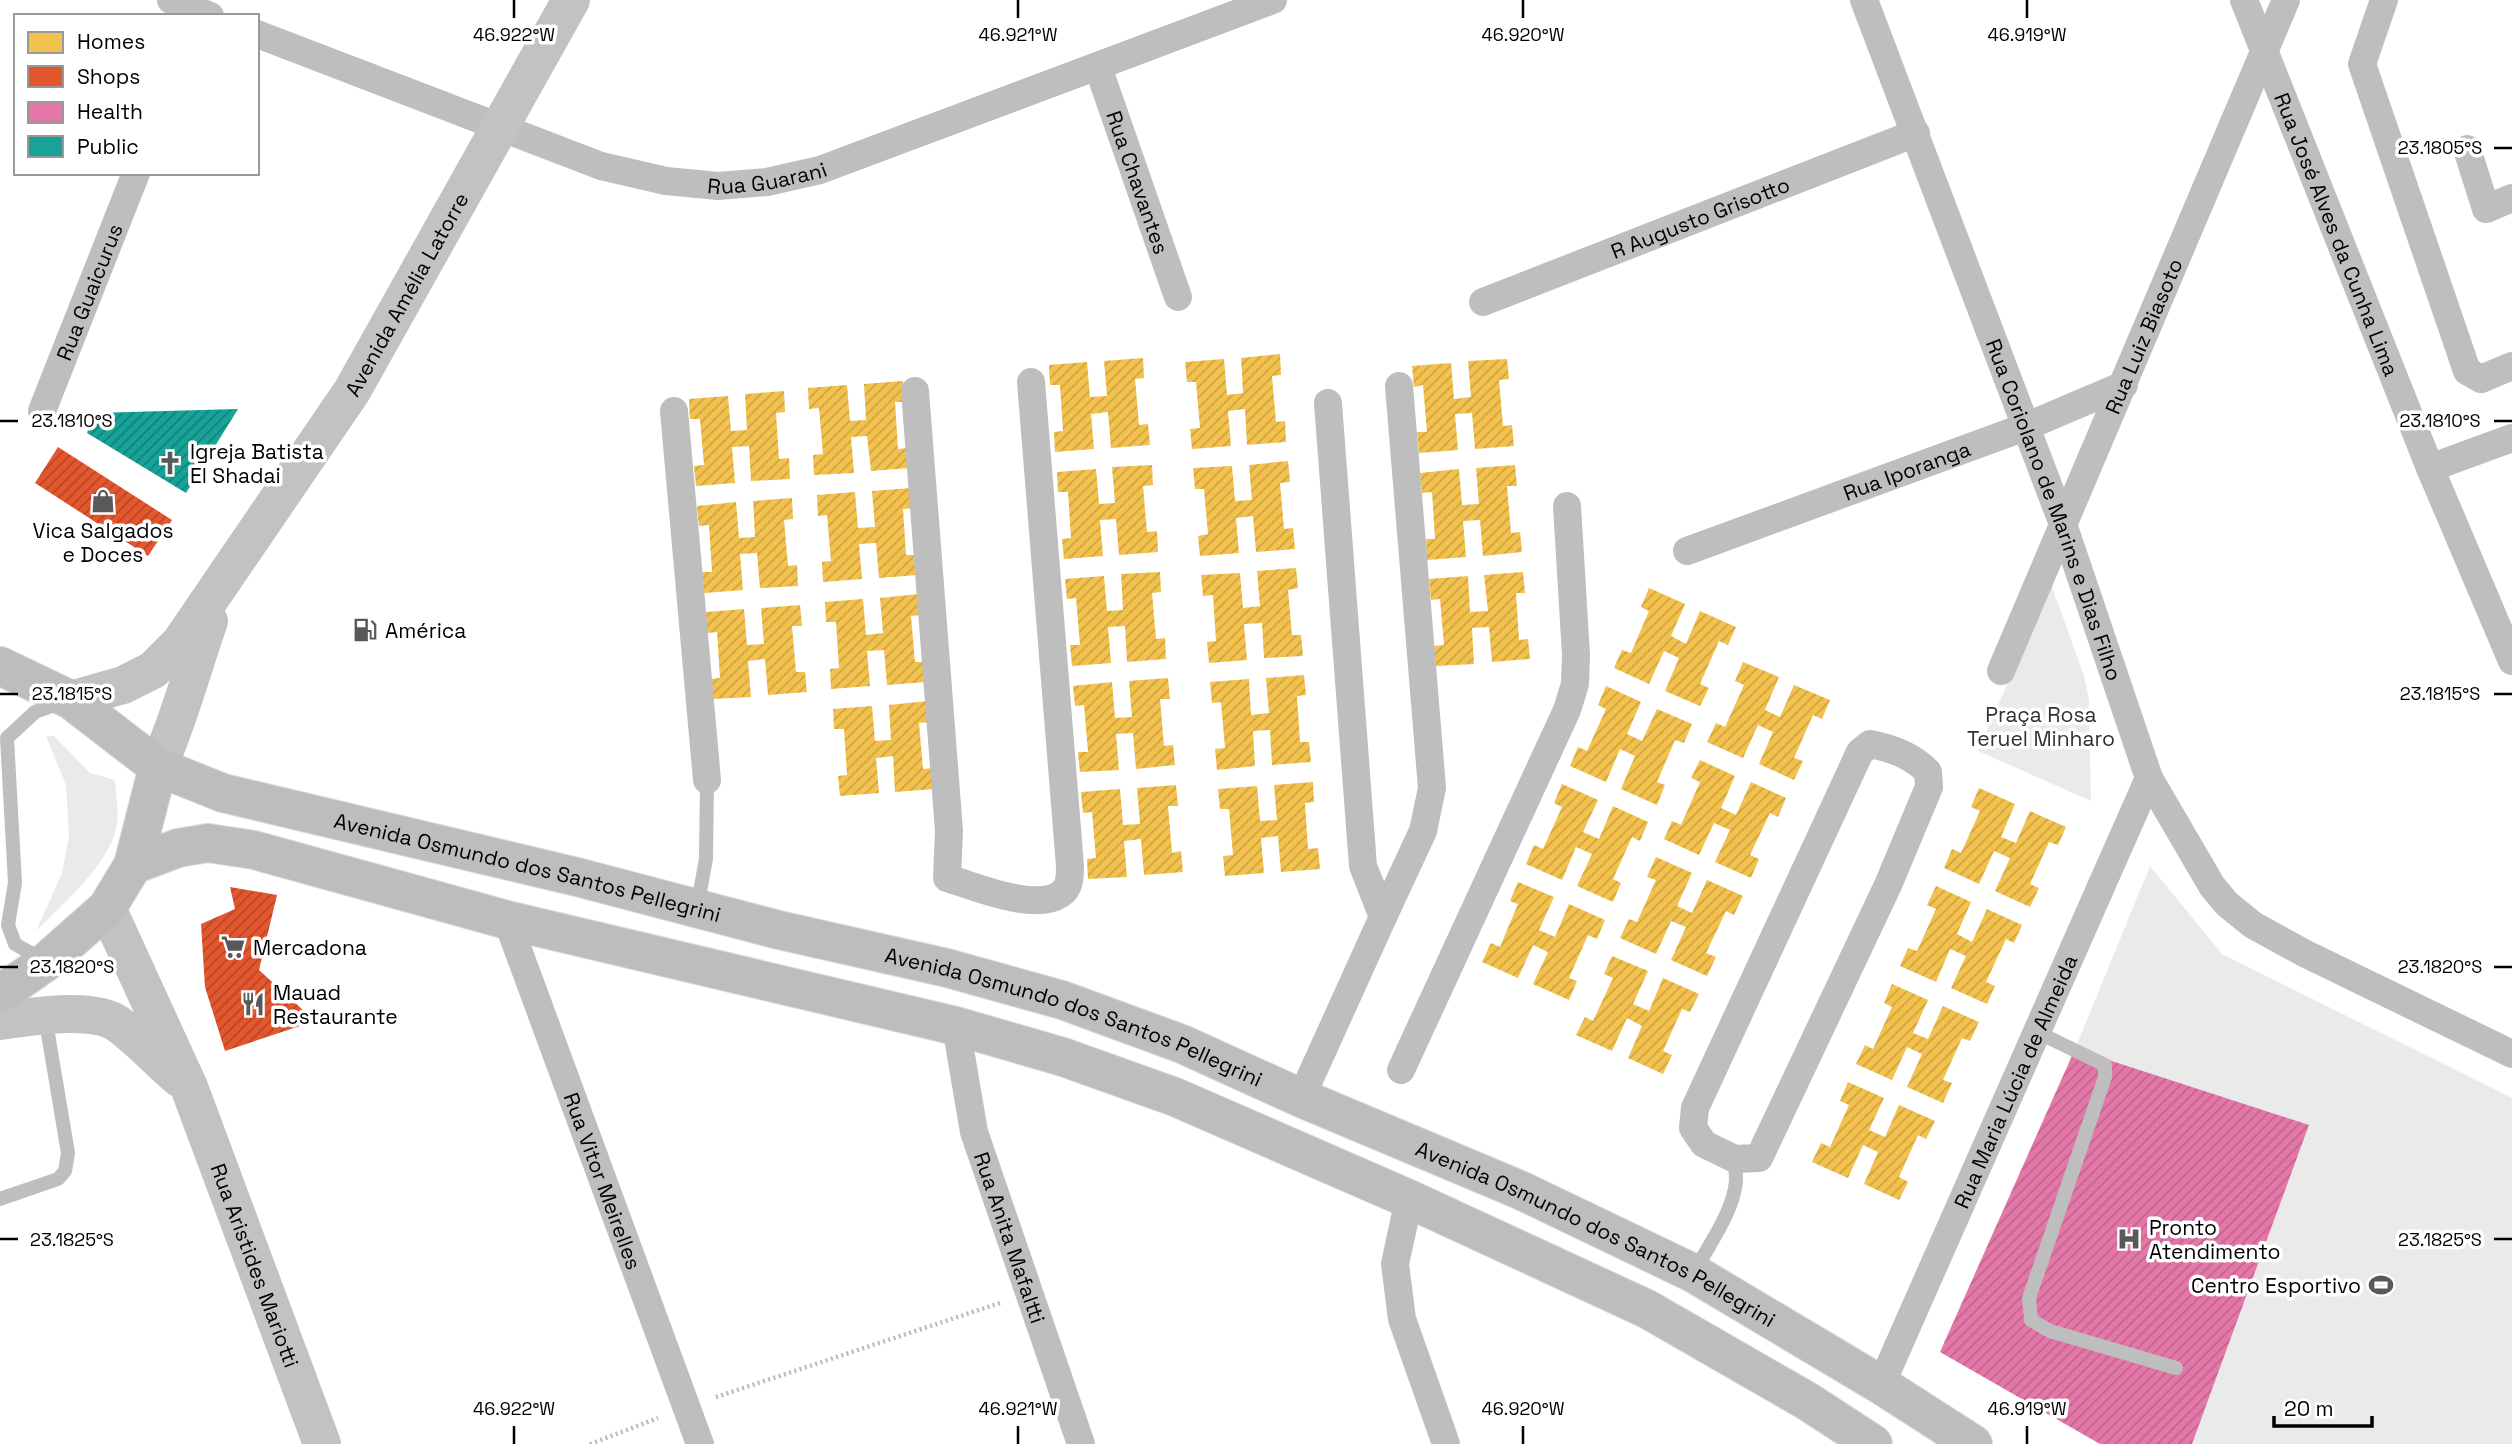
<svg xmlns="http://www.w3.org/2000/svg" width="2512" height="1444" font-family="'Space Grotesk',sans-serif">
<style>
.green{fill:#eaeaea}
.homes{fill:url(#homes-hatch)}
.shops{fill:url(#shops-hatch)}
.health{fill:url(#health-hatch)}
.public{fill:url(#public-hatch)}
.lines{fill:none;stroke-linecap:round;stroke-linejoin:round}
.primary-casing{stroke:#dbdbdb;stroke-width:40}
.path{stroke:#b8b8b8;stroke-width:4.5;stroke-dasharray:2 3.5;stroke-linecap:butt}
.lane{stroke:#bebebe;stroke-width:14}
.street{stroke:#bebebe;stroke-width:28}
.secondary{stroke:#c2c2c2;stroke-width:38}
.primary{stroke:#bdbdbd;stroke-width:38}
.ticks{fill:none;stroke:#000;stroke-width:2.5}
.labels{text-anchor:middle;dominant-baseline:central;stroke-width:7;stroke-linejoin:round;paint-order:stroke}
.street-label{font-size:21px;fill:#000;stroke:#fff}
.poi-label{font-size:21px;fill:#000;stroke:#fff;text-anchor:start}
.park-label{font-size:21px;fill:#303030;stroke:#fff}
.ticks-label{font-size:18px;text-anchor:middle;fill:#000;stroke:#fff;stroke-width:7;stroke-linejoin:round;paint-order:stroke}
</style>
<defs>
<pattern id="homes-hatch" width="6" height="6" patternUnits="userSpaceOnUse" patternTransform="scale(1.75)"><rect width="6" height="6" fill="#f2c14e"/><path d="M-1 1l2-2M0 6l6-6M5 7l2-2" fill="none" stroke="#cea442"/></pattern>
<pattern id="shops-hatch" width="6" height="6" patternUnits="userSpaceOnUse" patternTransform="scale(1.75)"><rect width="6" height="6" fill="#e4572e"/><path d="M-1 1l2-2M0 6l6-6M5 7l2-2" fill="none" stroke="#b64625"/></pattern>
<pattern id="health-hatch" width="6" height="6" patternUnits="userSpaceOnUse" patternTransform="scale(1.75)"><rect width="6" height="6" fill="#e377a8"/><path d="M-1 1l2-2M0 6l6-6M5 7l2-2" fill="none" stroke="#c1658f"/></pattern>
<pattern id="public-hatch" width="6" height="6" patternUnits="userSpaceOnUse" patternTransform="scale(1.75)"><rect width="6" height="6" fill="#17a398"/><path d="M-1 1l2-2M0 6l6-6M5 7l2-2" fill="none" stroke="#12827a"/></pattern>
</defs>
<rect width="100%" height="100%" fill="#fff"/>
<g class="green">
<polygon points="2051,584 2084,676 2089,700 2091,801 1978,751"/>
<path d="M46,736H54L90,773L115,780C116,794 119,810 117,824C112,862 62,905 36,931L62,873L69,835L66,785Z"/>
<polygon points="2150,866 2222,954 2512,1098 2512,1444 2192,1444 2309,1126 2075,1049"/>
</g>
<g class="homes">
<polygon points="1280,354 1281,375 1272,376 1276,422 1285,421 1286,442 1247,445 1245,409 1228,411 1231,446 1192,449 1190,429 1200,428 1196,382 1187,382 1185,362 1224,359 1227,395 1243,393 1241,358"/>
<polygon points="1143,358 1144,378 1135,379 1139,425 1148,424 1150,445 1111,448 1108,412 1091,414 1094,449 1055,452 1054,432 1063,431 1060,385 1050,385 1049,365 1087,362 1090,397 1107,396 1104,361"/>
<polygon points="1507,359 1509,379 1499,380 1503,426 1512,425 1514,446 1475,449 1472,413 1455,414 1458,450 1419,453 1417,432 1427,432 1423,385 1414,387 1412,366 1451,363 1454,399 1471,397 1468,361"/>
<polygon points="903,381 904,402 895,402 898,449 908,448 909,468 871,471 867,436 851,437 854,473 814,475 813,455 823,454 819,408 809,409 808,388 847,385 850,421 866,420 864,384"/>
<polygon points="784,391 785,412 776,413 779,459 789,458 790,479 751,481 749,446 732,447 735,483 696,486 694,466 704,465 700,419 690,419 689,399 728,396 731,431 747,430 745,394"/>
<polygon points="1288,461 1290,482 1280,483 1284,529 1293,528 1295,549 1256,552 1253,516 1236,518 1239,553 1200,556 1198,536 1208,534 1204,489 1195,489 1193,468 1232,466 1235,501 1252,500 1249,465"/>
<polygon points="1152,465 1153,485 1143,486 1147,532 1157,531 1158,552 1119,555 1116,519 1100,520 1103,556 1064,559 1062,539 1071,538 1068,492 1058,492 1057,472 1096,469 1099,504 1115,503 1112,467"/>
<polygon points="1515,465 1517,486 1507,486 1511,533 1520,532 1522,552 1483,556 1480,520 1463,521 1466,557 1427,560 1426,539 1435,539 1432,492 1422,493 1420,473 1459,469 1462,505 1479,504 1476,468"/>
<polygon points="911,488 912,508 903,509 906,555 916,555 917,575 879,578 876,543 859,544 862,579 823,582 822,562 831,561 827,515 818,516 817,495 855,492 858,528 875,527 872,491"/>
<polygon points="792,498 793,519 784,520 788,566 797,565 798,586 760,588 757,553 740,554 743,590 704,593 702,572 712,572 709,525 699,526 697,506 736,502 739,538 755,537 753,501"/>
<polygon points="1296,568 1298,588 1288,590 1292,635 1301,635 1303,656 1264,658 1262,623 1244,624 1247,660 1209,663 1207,642 1216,641 1213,595 1203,596 1201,575 1240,573 1243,608 1260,606 1257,571"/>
<polygon points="1160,572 1161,592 1152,593 1156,639 1165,638 1166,659 1127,662 1125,626 1108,627 1111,663 1072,666 1070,645 1080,645 1076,598 1067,599 1065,579 1104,576 1107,611 1123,610 1121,574"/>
<polygon points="1523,572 1525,593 1516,593 1519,640 1528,639 1530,659 1492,662 1489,627 1472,628 1474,664 1436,666 1434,646 1444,645 1440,599 1431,600 1429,579 1468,576 1470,612 1488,611 1484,575"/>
<polygon points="1649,588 1685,604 1671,636 1686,644 1700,611 1736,627 1728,645 1719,641 1700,684 1709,688 1700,706 1665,691 1679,658 1664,651 1649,684 1614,668 1622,650 1631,653 1649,611 1641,607"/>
<polygon points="919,594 920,615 911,616 915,662 924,662 926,682 887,685 884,650 867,651 870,686 831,689 830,669 839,668 836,622 826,622 825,602 863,599 866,635 883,633 880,598"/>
<polygon points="800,605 802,626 792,626 796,672 805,672 807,692 768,695 765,659 748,661 751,697 712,699 711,679 720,678 717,632 707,633 706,612 744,609 747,645 764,644 761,608"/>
<polygon points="1743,662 1779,677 1765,710 1780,717 1794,685 1830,700 1822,719 1813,715 1794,758 1803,761 1794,780 1759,764 1773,732 1758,725 1743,758 1707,742 1716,723 1725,727 1744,685 1735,681"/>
<polygon points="1304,675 1306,695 1297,696 1300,742 1309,742 1311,762 1272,765 1270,730 1253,731 1255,766 1217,770 1215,749 1225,748 1221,702 1212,703 1210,682 1249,679 1251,715 1269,713 1266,678"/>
<polygon points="1168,678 1170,699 1160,699 1164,746 1173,745 1175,765 1136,769 1133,733 1116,734 1119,770 1080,772 1078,752 1088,752 1084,705 1075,706 1073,686 1112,682 1115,718 1132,717 1129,681"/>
<polygon points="1606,686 1641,702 1627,734 1642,741 1657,709 1692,724 1684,743 1675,740 1657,782 1665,785 1657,805 1621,789 1635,756 1620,749 1606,782 1570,766 1578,747 1587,751 1606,709 1598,705"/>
<polygon points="928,701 929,722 919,723 923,769 933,768 934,789 895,792 893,756 876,758 879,793 840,796 838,776 847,775 844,729 834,729 833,709 872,706 875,741 891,740 889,705"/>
<polygon points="1700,760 1735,776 1721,808 1736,815 1751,782 1786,798 1778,817 1770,813 1750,855 1759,859 1751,878 1715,862 1730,830 1714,823 1699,855 1664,839 1672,821 1681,825 1700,782 1691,778"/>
<polygon points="1313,782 1314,802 1305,803 1308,849 1318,848 1320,869 1281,872 1278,836 1261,838 1264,873 1225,876 1223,856 1233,855 1229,809 1220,809 1218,789 1257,786 1260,821 1277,820 1274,785"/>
<polygon points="1562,784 1598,800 1583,832 1599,839 1613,806 1648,822 1640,841 1632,837 1613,879 1621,883 1613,902 1577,886 1592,854 1576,847 1562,880 1526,864 1534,845 1543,849 1562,807 1554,803"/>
<polygon points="1176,785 1178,806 1168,806 1172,853 1181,851 1183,872 1144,875 1141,839 1124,841 1127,877 1088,879 1087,859 1096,858 1092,812 1083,813 1081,792 1120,789 1123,825 1140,824 1137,788"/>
<polygon points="1979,788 2015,804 2001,837 2016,843 2030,811 2066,827 2058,845 2049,842 2030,884 2039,888 2030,907 1995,891 2010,858 1994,851 1979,884 1944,868 1952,849 1961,853 1980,811 1971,807"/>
<polygon points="1656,857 1692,873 1677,906 1692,913 1707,880 1743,896 1734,915 1726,911 1706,953 1716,957 1707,976 1671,960 1686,927 1671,921 1656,954 1620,938 1629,919 1637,922 1656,880 1647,877"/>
<polygon points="1518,882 1554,897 1539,930 1555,937 1569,904 1605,920 1597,939 1588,935 1569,978 1577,981 1569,1000 1533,984 1548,952 1533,945 1518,978 1482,962 1491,943 1500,947 1518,904 1510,901"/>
<polygon points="1936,886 1971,902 1957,934 1972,942 1987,909 2022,925 2014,943 2006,939 1986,982 1995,986 1987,1004 1951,988 1966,956 1950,949 1936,982 1900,966 1908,948 1917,951 1936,909 1927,905"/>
<polygon points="1612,956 1648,971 1633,1004 1649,1011 1663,978 1699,994 1690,1012 1682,1009 1663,1051 1672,1055 1663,1074 1628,1058 1642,1026 1627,1018 1612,1051 1576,1035 1585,1017 1593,1021 1613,978 1604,974"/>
<polygon points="1892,984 1928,1000 1913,1033 1928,1039 1943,1006 1979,1022 1970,1041 1962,1038 1943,1080 1952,1083 1943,1103 1907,1087 1922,1054 1907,1047 1892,1080 1856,1064 1865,1045 1873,1049 1892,1007 1884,1003"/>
<polygon points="1848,1082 1884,1098 1869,1130 1885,1137 1899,1105 1935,1121 1926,1139 1918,1135 1899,1177 1908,1182 1899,1200 1864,1184 1878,1152 1863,1145 1848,1178 1812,1162 1821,1143 1830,1147 1849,1105 1840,1101"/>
</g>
<g class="shops">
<polygon points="58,447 172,520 148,556 35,483"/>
<polygon points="230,887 277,895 259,970 315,1021 225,1051 205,987 201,924 235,909"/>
</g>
<polygon class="health" points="2075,1049 2309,1125 2192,1444 2100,1444 1940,1352"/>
<polygon class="public" points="238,409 186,493 87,433 94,413"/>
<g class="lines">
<g class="primary-casing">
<g id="primary">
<path id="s14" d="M0,666L71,700L158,767L223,793L577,877L779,930L947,968L1062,1000L1182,1044L1301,1098L1520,1190L1693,1273L1881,1385L1973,1444"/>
<polyline points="133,865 178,848 208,843 254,850 507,920 956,1026 1063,1057 1175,1097 1409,1199 1647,1309 1807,1401 1873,1444"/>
<polyline points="0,994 46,962 107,908 133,865 158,767"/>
</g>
</g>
<g class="path">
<polyline points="716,1397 1003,1302"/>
<polyline points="590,1444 658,1418"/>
</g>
<g class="lane">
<polyline points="697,908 706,859 707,780"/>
<polyline points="43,960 15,944 8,925 15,883 7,738 35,712 63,702"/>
<polyline points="2037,1032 2105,1065 2105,1077 2029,1298 2031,1320 2050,1331 2176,1368"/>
<polyline points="0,1199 58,1179 65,1171 68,1153 45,1016"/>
<path d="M1695,1271C1709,1244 1733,1213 1736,1181C1736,1174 1735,1166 1735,1159"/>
</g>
<g class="street">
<polyline points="171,0 210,16"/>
<path id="s1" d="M1864,0L2064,527L2149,778L2212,886L2227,904L2253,925L2304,953L2512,1054"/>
<path id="s2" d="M2244,0L2430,468L2512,661"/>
<polyline points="2384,0 2362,64 2467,371 2481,379 2512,366"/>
<path id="s3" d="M257,34L601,166L666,181L718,186L767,182L820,170L1273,0"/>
<path id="s4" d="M1098,67L1178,297"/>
<polyline points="2467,149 2486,209 2512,198"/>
<path id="s5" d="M1483,302L1916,133"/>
<path d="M915,391L949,831L947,878C974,886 1039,914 1063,892C1070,886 1070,875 1070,866L1031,382"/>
<polyline points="1328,403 1363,866 1383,917 1423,831 1432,788 1399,386"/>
<path id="s6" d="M42,411L136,173"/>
<polyline points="674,411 707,780"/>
<polyline points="2430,468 2512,438"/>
<path id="s7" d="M1687,551L2025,427L2124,385"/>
<path id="s8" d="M2001,671L2286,0"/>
<path d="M1870,744C1892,748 1913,756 1928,772L1929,787L1888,885L1759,1158L1735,1159L1704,1144L1693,1128L1695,1108L1860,752Z"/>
<path id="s9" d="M507,920L700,1444"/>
<path id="s10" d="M956,1026L974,1132L1081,1444"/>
<polyline points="1401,1070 1567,710 1575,684 1576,655 1567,506"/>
<polyline points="1301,1098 1383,917"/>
<polyline points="1409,1199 1395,1264 1402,1319 1446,1444"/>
<path id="s11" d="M1881,1385L2149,778"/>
</g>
<g class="secondary">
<path id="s12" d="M71,700L123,685L153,670L180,643L352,391L571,0"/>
<path d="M158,767C179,720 192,670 209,621"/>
<path id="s13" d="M107,908L189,1087L322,1444"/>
<path d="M0,1021C30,1017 92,1006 118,1024C140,1040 159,1061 179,1078"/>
</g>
<use href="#primary" class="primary"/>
</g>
<path class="ticks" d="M514,0V18M1018,0V18M1523,0V18M2027,0V18M2494,148H2512M0,421H18M2494,421H2512M0,694H18M2494,694H2512M0,967H18M2494,967H2512M0,1239H18M2494,1239H2512M514,1426V1444M1018,1426V1444M1523,1426V1444M2027,1426V1444"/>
<defs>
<g id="church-bare" transform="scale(1.89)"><path d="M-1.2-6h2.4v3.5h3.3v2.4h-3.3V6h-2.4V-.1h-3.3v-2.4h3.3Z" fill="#595959" stroke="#fff" stroke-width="2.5" paint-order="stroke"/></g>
<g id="shop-bare" transform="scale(1.89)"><path d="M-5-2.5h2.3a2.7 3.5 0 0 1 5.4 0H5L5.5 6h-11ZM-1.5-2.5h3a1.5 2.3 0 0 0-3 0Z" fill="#595959" stroke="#fff" stroke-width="2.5" paint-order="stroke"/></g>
<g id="fuel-bare" transform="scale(1.89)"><path d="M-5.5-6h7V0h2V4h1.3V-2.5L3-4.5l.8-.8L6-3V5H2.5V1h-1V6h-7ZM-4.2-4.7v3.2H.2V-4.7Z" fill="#595959" stroke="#fff" stroke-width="2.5" paint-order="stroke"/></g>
<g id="supermarket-bare" transform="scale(1.89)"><path d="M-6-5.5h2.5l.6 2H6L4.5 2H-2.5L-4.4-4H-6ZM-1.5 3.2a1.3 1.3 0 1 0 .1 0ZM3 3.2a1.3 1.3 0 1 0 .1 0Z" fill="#595959" stroke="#fff" stroke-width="2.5" paint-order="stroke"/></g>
<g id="restaurant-bare" transform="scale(1.89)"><path d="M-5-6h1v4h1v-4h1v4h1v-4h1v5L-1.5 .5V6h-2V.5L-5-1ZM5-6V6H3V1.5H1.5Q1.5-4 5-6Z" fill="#595959" stroke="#fff" stroke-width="2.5" paint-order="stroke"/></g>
<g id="hospital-bare" transform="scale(1.89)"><path d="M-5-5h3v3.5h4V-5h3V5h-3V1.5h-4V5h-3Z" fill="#595959" stroke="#fff" stroke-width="2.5" paint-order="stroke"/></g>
<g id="stadium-bare" transform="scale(1.89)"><path d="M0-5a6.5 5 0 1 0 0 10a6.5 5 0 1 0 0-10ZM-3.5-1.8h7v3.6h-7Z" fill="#595959" stroke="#fff" stroke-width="2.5" paint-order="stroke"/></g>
</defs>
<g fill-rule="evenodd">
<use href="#church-bare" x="170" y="463"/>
<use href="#shop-bare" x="103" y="501"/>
<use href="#fuel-bare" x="365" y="630"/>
<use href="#supermarket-bare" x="233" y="947"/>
<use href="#restaurant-bare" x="253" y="1004"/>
<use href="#hospital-bare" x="2129" y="1239"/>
<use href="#stadium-bare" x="2381" y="1285"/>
</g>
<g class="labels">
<g class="street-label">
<text stroke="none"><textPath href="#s3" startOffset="537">Rua Guarani</textPath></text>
<text stroke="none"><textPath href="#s4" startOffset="122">Rua Chavantes</textPath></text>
<text stroke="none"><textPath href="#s5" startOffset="233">R Augusto Grisotto</textPath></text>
<text stroke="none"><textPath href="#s2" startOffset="252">Rua José Alves da Cunha Lima</textPath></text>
<text stroke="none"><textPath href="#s6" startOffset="128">Rua Guaicurus</textPath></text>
<text stroke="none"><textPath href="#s12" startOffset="542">Avenida Amélia Latorre</textPath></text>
<text stroke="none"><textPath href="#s8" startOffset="364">Rua Luiz Biasoto</textPath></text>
<text stroke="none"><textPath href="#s7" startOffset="234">Rua Iporanga</textPath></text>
<text stroke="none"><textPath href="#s1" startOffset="544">Rua Coriolano de Marins e Dias Filho</textPath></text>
<text stroke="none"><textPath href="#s14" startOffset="572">Avenida Osmundo dos Santos Pellegrini</textPath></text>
<text stroke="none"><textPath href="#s14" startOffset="1139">Avenida Osmundo dos Santos Pellegrini</textPath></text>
<text stroke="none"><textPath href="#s11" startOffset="332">Rua Maria Lúcia de Almeida</textPath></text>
<text stroke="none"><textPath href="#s9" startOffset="278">Rua Vitor Meirelles</textPath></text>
<text stroke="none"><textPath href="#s14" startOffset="1706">Avenida Osmundo dos Santos Pellegrini</textPath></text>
<text stroke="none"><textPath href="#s10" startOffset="219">Rua Anita Mafaltti</textPath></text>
<text stroke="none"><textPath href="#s13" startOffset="387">Rua Aristides Mariotti</textPath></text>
</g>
<g class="poi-label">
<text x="190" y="451">Igreja Batista<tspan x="190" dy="24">El Shadai</tspan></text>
<text x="103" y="530" text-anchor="middle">Vica Salgados<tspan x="103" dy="24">e Doces</tspan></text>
<text x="385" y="630">América</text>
<text x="253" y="947">Mercadona</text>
<text x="273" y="992">Mauad<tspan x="273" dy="24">Restaurante</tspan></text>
<text x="2149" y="1227">Pronto<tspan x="2149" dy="24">Atendimento</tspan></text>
<text x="2361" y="1285" text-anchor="end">Centro Esportivo</text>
</g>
<g class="park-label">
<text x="2041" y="714">Praça Rosa<tspan x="2041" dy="24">Teruel Minharo</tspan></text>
</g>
</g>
<g class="ticks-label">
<text x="514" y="41">46.922°W</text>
<text x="1018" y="41">46.921°W</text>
<text x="1523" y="41">46.920°W</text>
<text x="2027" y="41">46.919°W</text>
<text x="2440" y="154">23.1805°S</text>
<text x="72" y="427">23.1810°S</text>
<text x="2440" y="427">23.1810°S</text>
<text x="72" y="700">23.1815°S</text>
<text x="2440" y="700">23.1815°S</text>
<text x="72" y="973">23.1820°S</text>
<text x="2440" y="973">23.1820°S</text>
<text x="72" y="1246">23.1825°S</text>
<text x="2440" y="1246">23.1825°S</text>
<text x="514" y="1415">46.922°W</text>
<text x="1018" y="1415">46.921°W</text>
<text x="1523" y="1415">46.920°W</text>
<text x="2027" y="1415">46.919°W</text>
</g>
<rect x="14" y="14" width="245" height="161" fill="#ffffff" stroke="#999999" stroke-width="2"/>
<rect x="28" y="32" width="35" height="21" fill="#f2c14e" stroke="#999999" stroke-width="2"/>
<text x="77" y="49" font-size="21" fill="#000000">Homes</text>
<rect x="28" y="66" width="35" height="21" fill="#e4572e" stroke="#999999" stroke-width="2"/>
<text x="77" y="84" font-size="21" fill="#000000">Shops</text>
<rect x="28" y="102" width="35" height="21" fill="#e377a8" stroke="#999999" stroke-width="2"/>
<text x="77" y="119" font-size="21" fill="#000000">Health</text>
<rect x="28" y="136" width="35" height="21" fill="#17a398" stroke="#999999" stroke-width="2"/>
<text x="77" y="154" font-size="21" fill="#000000">Public</text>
<path d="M2274 1416v10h98v-10" fill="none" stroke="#000000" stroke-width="3.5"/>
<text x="2284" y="1416" font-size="21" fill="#000000" stroke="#ffffff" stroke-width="5" paint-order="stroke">20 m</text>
</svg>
